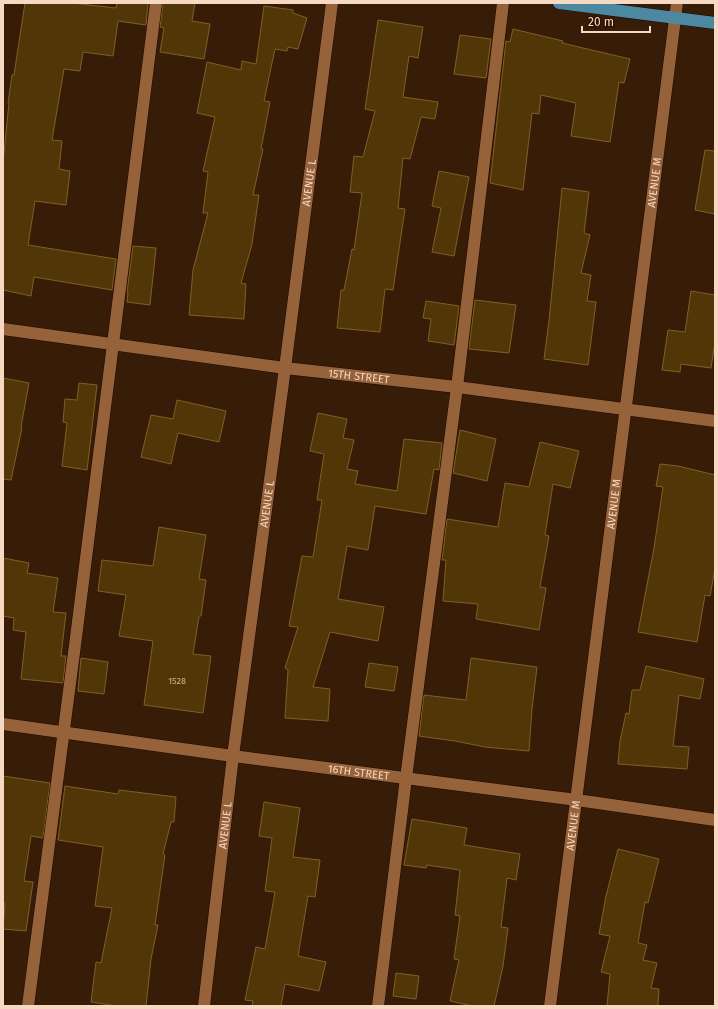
<svg xmlns="http://www.w3.org/2000/svg" width="718" height="1009" font-family="'Fira Sans',sans-serif">
<style>
.building{fill:#513708;stroke:#815f24}
.lines{fill:none;stroke-linecap:round;stroke-linejoin:round}
.minor-casing{stroke:#1e0600;stroke-width:13}
.major-casing{stroke:#1e0600;stroke-width:13}
.minor{stroke:#95623a;stroke-width:12}
.major{stroke:#4c89a1;stroke-width:12}
.labels{text-anchor:middle;dominant-baseline:central;stroke-width:4;stroke-linejoin:round;paint-order:stroke}
.number-label{font-size:9px;fill:#cdb094}
.street-label{font-size:11px;fill:#f6d8c3;stroke:#2d1401}
</style>
<rect width="100%" height="100%" fill="#371d08"/>
<g class="building">
<polygon points="25,3 72,3 116,8 117,3 148,3 146,25 118,21 113,56 83,52 80,71 64,69 52,140 62,141 59,169 70,171 66,205 35,201 28,245 116,259 112,290 34,277 31,296 3,290 3,163 9,103 8,103 12,75 14,75"/>
<polygon points="163,3 195,3 192,21 210,24 204,59 160,52 164,28 160,27"/>
<polygon points="264,6 293,10 293,13 307,18 298,49 288,47 287,51 275,49 264,101 270,102 261,149 263,149 253,195 259,195 252,244 241,283 246,284 244,319 189,315 193,270 208,213 203,213 208,172 203,171 215,117 197,113 207,62 241,70 242,61 256,64"/>
<polygon points="378,20 423,27 418,58 409,56 403,97 438,102 435,119 421,117 410,159 403,158 398,208 405,209 393,290 385,289 380,332 337,328 341,290 344,290 352,249 354,250 362,193 350,192 354,156 363,157 375,111 365,109"/>
<polygon points="513,29 563,41 562,43 630,59 624,83 619,82 610,142 571,136 576,103 541,95 539,114 532,113 523,190 490,183 506,41 510,42"/>
<polygon points="460,35 491,39 486,78 454,74"/>
<polygon points="705,150 715,151 715,214 695,210"/>
<polygon points="439,171 469,177 454,256 432,252 441,208 432,206"/>
<polygon points="562,188 589,192 584,233 590,235 581,273 591,275 587,301 596,302 588,365 544,359 549,321"/>
<polygon points="133,246 156,248 150,305 127,302 128,292 127,292"/>
<polygon points="691,291 715,295 715,342 711,368 681,364 680,372 662,370 668,330 685,332"/>
<polygon points="475,300 516,305 509,353 469,349"/>
<polygon points="426,301 459,306 454,345 428,341 431,319 423,318"/>
<polygon points="3,378 29,383 21,427 22,428 11,480 3,479"/>
<polygon points="79,383 97,385 87,470 62,466 67,423 63,422 65,399 77,400"/>
<polygon points="177,400 226,411 219,442 178,433 171,464 141,457 151,415 173,419"/>
<polygon points="318,413 347,419 343,438 354,440 347,469 358,471 355,484 397,491 404,439 442,443 439,470 434,469 426,514 375,506 368,550 347,546 338,599 384,607 378,641 330,632 313,687 330,689 328,721 285,718 288,670 285,668 298,627 289,626 302,556 313,557 322,500 317,500 324,454 310,451"/>
<polygon points="460,430 496,439 487,481 453,473"/>
<polygon points="540,442 579,451 570,488 553,484 545,535 549,536 540,587 546,588 539,630 476,619 478,604 443,601 446,560 442,560 447,519 498,527 505,483 529,487"/>
<polygon points="660,464 678,466 715,475 715,568 710,596 705,595 697,642 638,632 654,548 663,487 656,486"/>
<polygon points="159,527 206,535 199,579 206,580 201,616 199,616 193,654 211,656 203,713 144,705 153,641 119,636 126,595 98,591 102,560 153,566"/>
<polygon points="3,558 29,563 27,573 58,578 53,612 66,613 61,656 66,656 63,683 21,679 26,632 13,630 14,618 3,616"/>
<polygon points="81,658 108,662 104,694 78,691"/>
<polygon points="471,658 537,667 532,709 529,751 485,747 455,741 419,736 424,695 466,700"/>
<polygon points="369,663 398,667 394,691 365,687"/>
<polygon points="646,666 704,679 700,699 679,695 673,746 689,747 687,769 618,764 620,741 626,713 629,714 632,690 640,690"/>
<polygon points="3,776 50,783 43,838 31,836 24,881 33,882 26,931 3,929 5,903 3,902"/>
<polygon points="65,786 118,794 119,790 176,797 174,822 171,822 163,854 165,855 155,925 158,925 151,959 146,1006 117,1006 91,1002 96,962 101,963 112,908 95,906 103,847 58,840"/>
<polygon points="264,802 300,808 293,857 320,860 315,897 308,896 298,956 326,962 319,991 285,984 281,1006 252,1006 253,1001 245,1000 256,947 265,949 275,892 265,891 272,838 259,836"/>
<polygon points="412,819 467,828 464,845 520,854 516,880 507,878 501,927 508,928 503,966 494,1006 473,1006 450,1001 459,960 454,959 460,916 455,915 460,870 427,865 426,868 404,865"/>
<polygon points="618,849 659,859 648,903 645,902 638,943 647,945 643,960 657,963 651,988 659,989 658,1006 607,1006 610,974 601,972 610,936 599,934 606,896"/>
<polygon points="396,973 419,976 416,999 393,996"/>
</g>
<g class="lines">
<g class="minor-casing">
<g id="minor">
<path id="s1" d="M3,329L285,368L457,387L715,421"/>
<path id="s2" d="M3,724L233,756L577,800L715,820"/>
<path d="M28,1006C73,672 113,337 156,3"/>
<path id="s3" d="M204,1006L233,756L285,368L332,3"/>
<polyline points="378,1006 406,778 457,387 503,3"/>
<path id="s4" d="M550,1006L677,3"/>
</g>
</g>
<g class="major-casing">
<polyline id="major" points="559,3 715,23"/>
</g>
<use href="#minor" class="minor"/>
<use href="#major" class="major"/>
</g>
<g class="labels">
<g class="number-label">
<text x="177" y="681">1528</text>
</g>
<g class="street-label">
<text stroke="none"><textPath href="#s3" startOffset="830">AVENUE L</textPath></text>
<text stroke="none"><textPath href="#s4" startOffset="830">AVENUE M</textPath></text>
<text stroke="none"><textPath href="#s1" startOffset="359">15TH STREET</textPath></text>
<text stroke="none"><textPath href="#s3" startOffset="506">AVENUE L</textPath></text>
<text stroke="none"><textPath href="#s4" startOffset="506">AVENUE M</textPath></text>
<text stroke="none"><textPath href="#s2" startOffset="359">16TH STREET</textPath></text>
<text stroke="none"><textPath href="#s3" startOffset="182">AVENUE L</textPath></text>
<text stroke="none"><textPath href="#s4" startOffset="182">AVENUE M</textPath></text>
</g>
</g>
<rect width="718" height="1009" fill="none" stroke="#f6d8c3" stroke-width="8"/>
<path d="M582 26v6h68v-6" fill="none" stroke="#f6d8c3" stroke-width="2"/>
<text x="588" y="26" font-size="12" fill="#f6d8c3" stroke="#2d1401" stroke-width="3" paint-order="stroke">20 m</text>
</svg>
